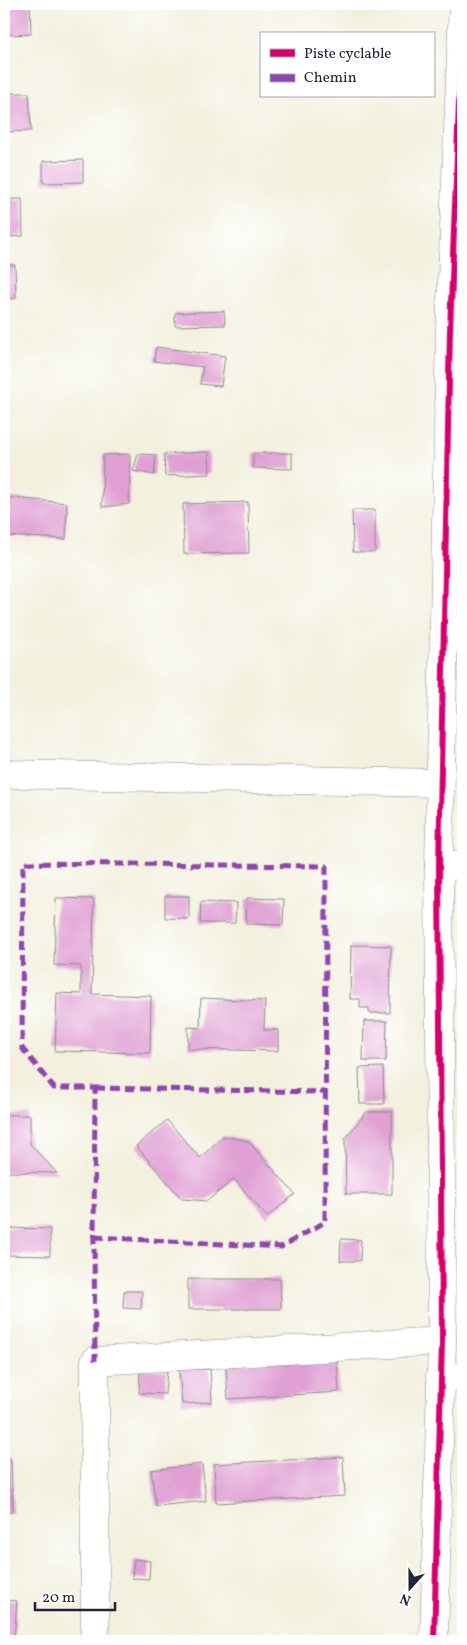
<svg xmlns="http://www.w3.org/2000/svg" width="467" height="1645" font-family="Vollkorn,serif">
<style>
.building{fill:#e0a0d4}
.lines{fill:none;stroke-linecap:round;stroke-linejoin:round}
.minor-casing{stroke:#8a898c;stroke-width:29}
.tertiary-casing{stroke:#8a898c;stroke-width:29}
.minor{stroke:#fff;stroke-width:28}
.tertiary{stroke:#fff;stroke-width:28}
.quiet{stroke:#8e44ad;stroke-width:5;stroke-dasharray:10 5;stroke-linecap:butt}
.cycleway-casing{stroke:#fff;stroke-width:9}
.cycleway{stroke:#d6006c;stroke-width:6}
</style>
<rect width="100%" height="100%" fill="#fff"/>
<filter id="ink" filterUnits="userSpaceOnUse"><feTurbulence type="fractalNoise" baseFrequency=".02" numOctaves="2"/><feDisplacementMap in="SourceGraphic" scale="10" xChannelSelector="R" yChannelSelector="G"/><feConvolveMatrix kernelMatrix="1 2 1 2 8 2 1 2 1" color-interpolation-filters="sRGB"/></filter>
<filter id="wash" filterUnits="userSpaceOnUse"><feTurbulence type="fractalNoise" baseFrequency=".0096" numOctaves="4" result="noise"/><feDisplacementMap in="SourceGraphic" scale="20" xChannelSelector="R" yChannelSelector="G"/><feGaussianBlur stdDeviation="1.12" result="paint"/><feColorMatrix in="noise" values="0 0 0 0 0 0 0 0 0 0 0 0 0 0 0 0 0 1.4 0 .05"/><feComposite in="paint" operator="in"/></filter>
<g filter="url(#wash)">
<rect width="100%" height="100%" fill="#f3f0de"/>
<g id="blocks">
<g class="building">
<polygon points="4,4 30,4 31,34 4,35"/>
<polygon points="4,93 29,93 31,131 4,132"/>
<polygon points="83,160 83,182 43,183 43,161"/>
<polygon points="4,199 22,199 23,236 4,237"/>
<polygon points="4,265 15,265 16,298 4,299"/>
<polygon points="224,311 225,325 175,326 175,313"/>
<polygon points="156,347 225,356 221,386 200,384 203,367 154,361"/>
<polygon points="209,452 210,474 165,476 164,454"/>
<polygon points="253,453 292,453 292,469 253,468"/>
<polygon points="130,454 129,504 102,507 103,455"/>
<polygon points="138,454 156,455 154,475 133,471"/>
<polygon points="4,497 67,503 66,539 4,536"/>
<polygon points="248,502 249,553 184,554 183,504"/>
<polygon points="352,510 375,510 375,552 353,552"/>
<polygon points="165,896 189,896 189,919 165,918"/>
<polygon points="56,898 94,899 92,994 151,996 150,1053 55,1051 57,993 81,994 81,966 54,965"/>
<polygon points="247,898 284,899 283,925 246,924"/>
<polygon points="201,902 236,903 235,923 200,923"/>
<polygon points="351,945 391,946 390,1013 369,1013 369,1008 360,1008 360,999 350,999"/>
<polygon points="201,998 265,1001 264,1030 278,1030 278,1051 188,1049 188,1027 200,1028"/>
<polygon points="364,1021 387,1021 386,1061 363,1061"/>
<polygon points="383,1067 384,1104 360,1104 359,1068"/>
<polygon points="366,1112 392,1112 392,1194 346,1194 345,1139"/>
<polygon points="4,1115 30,1115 30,1144 57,1173 4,1172"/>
<polygon points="167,1120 200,1158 223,1136 248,1141 295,1194 267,1217 234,1179 207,1201 182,1199 136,1146"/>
<polygon points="4,1228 50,1229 50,1256 4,1255"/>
<polygon points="341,1239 361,1240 360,1261 340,1261"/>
<polygon points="188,1279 280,1279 281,1309 188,1309"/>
<polygon points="124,1291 142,1291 141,1309 123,1308"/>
<polygon points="337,1357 339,1392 228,1399 226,1365"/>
<polygon points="140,1369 167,1371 165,1394 139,1393"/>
<polygon points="210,1369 212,1402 182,1404 179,1370"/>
<polygon points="343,1457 345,1496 216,1503 214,1464"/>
<polygon points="4,1459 11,1459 13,1512 4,1513"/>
<polygon points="202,1464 206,1501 156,1506 151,1470"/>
<polygon points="134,1559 150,1561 149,1579 132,1578"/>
<polygon points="4,1600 17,1601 14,1641 4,1641"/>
</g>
</g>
</g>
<g filter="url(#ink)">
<use href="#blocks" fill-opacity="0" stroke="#8a898c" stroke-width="1"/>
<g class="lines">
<g class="minor-casing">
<g id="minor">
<polyline points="4,774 440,783"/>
<polyline points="439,865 463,866"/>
<polyline points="440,1376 463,1377"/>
<polyline points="95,1641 95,1361 442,1341"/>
</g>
</g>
<g class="tertiary-casing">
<polyline id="tertiary" points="434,1641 442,1341 439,865 450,330 463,4"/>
</g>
<use href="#minor" class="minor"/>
<use href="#tertiary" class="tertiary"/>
<g class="quiet">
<polyline points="95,1088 325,1092"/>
<polyline points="94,1237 281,1247 325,1222 326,866 23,863 22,1048 54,1088 95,1088 94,1237 95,1361"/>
</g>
<g class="cycleway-casing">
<polyline id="cycleway" points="434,1641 442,1341 439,865 450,330 463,4"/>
</g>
<use href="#cycleway" class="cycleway"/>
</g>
</g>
<rect width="467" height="1645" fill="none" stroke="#fff" stroke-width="20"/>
<rect x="260" y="32" width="175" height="65" fill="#ffffff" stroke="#a7a7b1"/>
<rect x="270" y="49" width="25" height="8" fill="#d6006c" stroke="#a7a7b1"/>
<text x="304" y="58" font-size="15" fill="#22223b">Piste cyclable</text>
<rect x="270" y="74" width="25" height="8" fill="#8e44ad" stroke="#a7a7b1"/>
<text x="304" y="82" font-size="15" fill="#22223b">Chemin</text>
<g transform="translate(410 1588) rotate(201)" stroke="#ffffff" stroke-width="4" paint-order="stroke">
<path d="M0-4L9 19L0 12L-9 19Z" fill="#22223b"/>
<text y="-8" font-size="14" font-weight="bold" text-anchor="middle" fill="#22223b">N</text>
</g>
<path d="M35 1602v8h80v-8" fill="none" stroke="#22223b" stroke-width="2.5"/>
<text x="42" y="1602" font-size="15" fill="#22223b" stroke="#ffffff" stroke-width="4" paint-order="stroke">20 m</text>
</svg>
